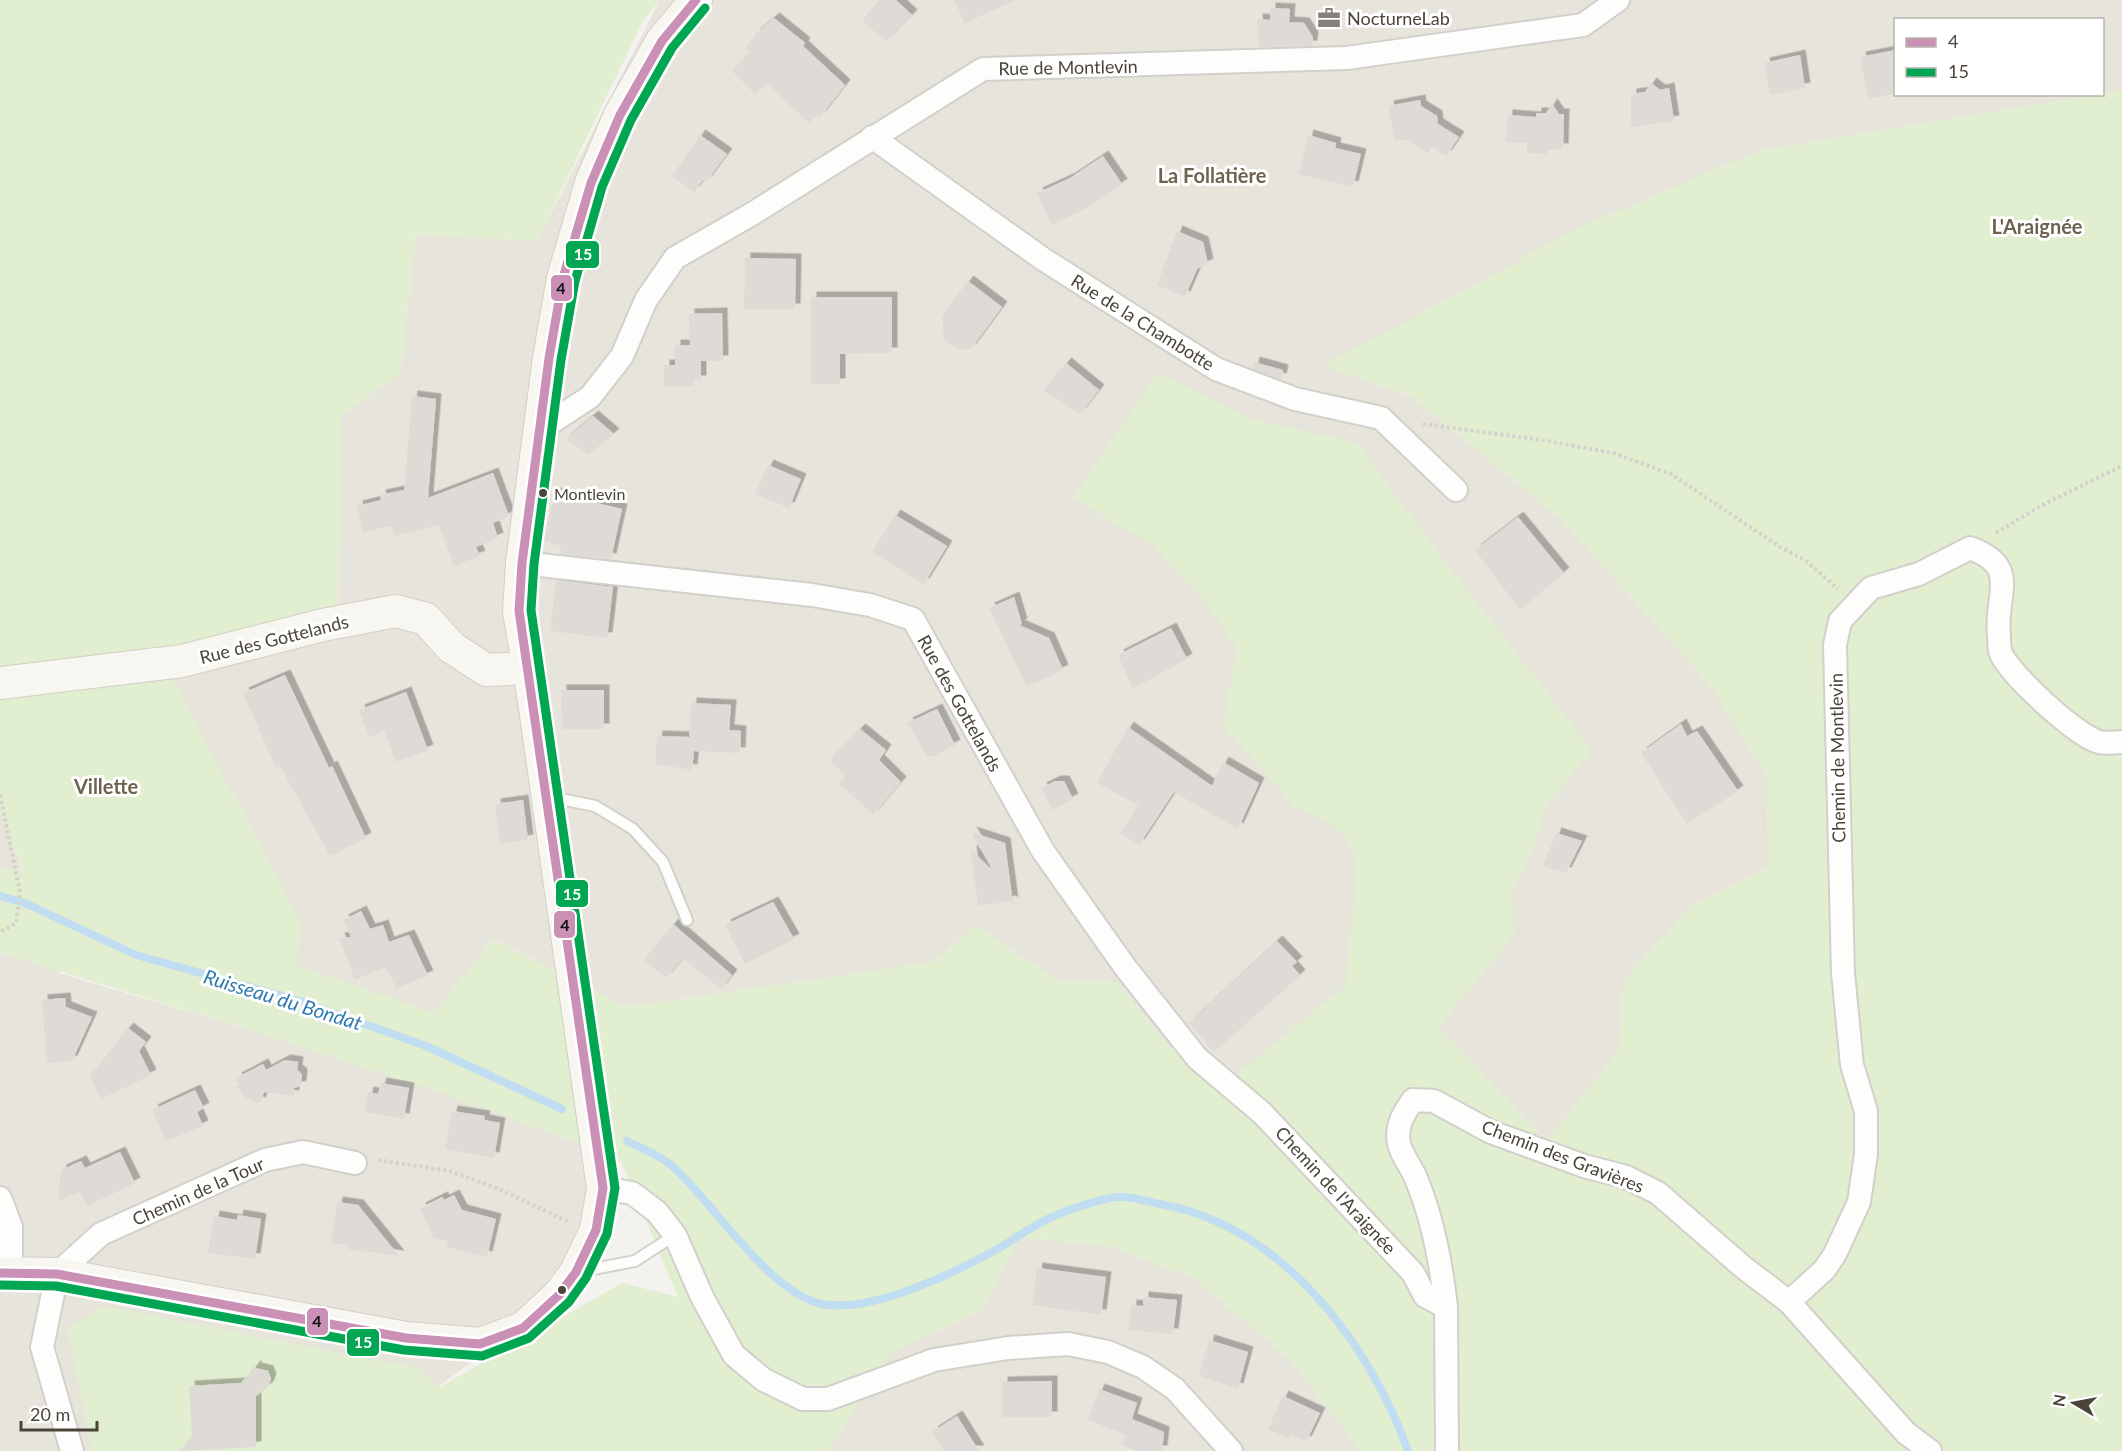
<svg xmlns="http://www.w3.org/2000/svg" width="2122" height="1451" font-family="Lato,sans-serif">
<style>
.residential{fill:#e7e4dc}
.green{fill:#e1eecf}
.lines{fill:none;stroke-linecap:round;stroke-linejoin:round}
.stream{stroke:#c0ddf1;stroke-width:8}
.building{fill:#dedbd6;filter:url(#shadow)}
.lane-casing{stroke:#d2d0cb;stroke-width:14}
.street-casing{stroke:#d2d0cb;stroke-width:26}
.secondary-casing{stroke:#d3cfc5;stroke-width:34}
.path{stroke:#d3d2cc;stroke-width:4;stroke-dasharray:3 3;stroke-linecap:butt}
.lane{stroke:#fdfdfc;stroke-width:10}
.street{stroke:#fdfdfc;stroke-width:22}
.secondary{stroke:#f7f6f1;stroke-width:32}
.bus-1-casing{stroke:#fff;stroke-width:14}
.bus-2-casing{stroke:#fff;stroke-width:14}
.bus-1{stroke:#ca90b5;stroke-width:9}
.bus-2{stroke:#00a651;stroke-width:9}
.bus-dot{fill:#4b4439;stroke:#fff;stroke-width:2}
.labels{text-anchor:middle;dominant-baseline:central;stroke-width:6;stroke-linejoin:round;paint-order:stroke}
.bus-label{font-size:16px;fill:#4b4439;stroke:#fff;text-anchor:start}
.poi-label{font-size:18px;fill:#4b4439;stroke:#fff;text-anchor:start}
.street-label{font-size:18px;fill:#4b4439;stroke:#fff}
.neighbourhood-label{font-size:20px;font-weight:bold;fill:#6e6250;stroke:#fff}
.water-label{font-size:20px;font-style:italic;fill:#2e7ab2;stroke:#fff}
.line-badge{stroke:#fff;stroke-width:2}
.badge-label{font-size:16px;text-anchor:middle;font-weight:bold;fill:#fff}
.pale-badge-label{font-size:16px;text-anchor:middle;font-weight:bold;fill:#111}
</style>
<defs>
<filter id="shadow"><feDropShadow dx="5.5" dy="-5.5" stdDeviation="0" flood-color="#0004"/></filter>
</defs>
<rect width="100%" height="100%" fill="#f4f2ee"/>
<g class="residential">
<polygon points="660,0 2122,0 2122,90 2103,93 2102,20 1896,20 1896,94 2095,95 1758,151 1324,366 1413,397 1561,519 1713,688 1767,777 1768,868 1692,906 1624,980 1618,1052 1546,1142 1439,1027 1228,1082 1170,1047 1117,982 1058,981 975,925 935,962 626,1007 494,939 434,1013 294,965 172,678 338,603 340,416 400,374 416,235 537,241"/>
<polygon points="0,812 23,870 59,973 254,1031 449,1095 620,1159 554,1301 435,1389 332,1451 0,1451"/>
<polygon points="1019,1237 1109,1246 1192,1277 1289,1358 1361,1451 828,1451 891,1353 981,1310"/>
</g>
<polygon class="green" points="0,0 660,0 642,23 537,241 416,235 400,374 340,417 338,603 172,678 302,924 295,965 434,1013 494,939 626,1007 935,962 975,925 1058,981 1117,982 1170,1047 1224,1098 1228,1082 1345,986 1358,861 1347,838 1326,820 1294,806 1223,725 1237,648 1206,602 1152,545 1073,498 1158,373 1251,419 1357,443 1449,567 1592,750 1546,806 1537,839 1512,890 1514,935 1439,1027 1546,1142 1618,1052 1624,980 1692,906 1768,868 1767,777 1713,688 1561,519 1413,397 1323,366 1581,227 1758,151 2122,90 2122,1451 1361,1451 1289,1358 1192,1277 1109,1246 1020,1237 981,1310 891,1353 828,1451 92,1451 68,1329 104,1306 420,1369 438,1388 622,1283 678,1297 620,1159 449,1095 254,1031 0,953 0,869 23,869 0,812"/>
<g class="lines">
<g class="stream">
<polyline points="0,896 25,903 136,955 303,1002 426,1046 562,1109"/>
<path d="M627,1141C641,1148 659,1155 671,1165C713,1201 767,1292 822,1304C870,1314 957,1272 999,1248C1016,1238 1032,1226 1050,1218C1066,1210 1098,1200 1116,1197C1129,1195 1147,1202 1160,1204C1280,1225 1369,1341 1408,1451"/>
</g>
</g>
<g class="building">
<polygon points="880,0 896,0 912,15 886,42 862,20"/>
<polygon points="954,0 1016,0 965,23"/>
<polygon points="1270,8 1290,9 1289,22 1304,23 1313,37 1312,46 1259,47 1257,19 1270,20"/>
<polygon points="774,18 805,43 803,46 845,85 820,117 817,115 809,123 766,83 755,94 732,71 750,52 746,47 755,38 755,34"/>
<polygon points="1896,50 1896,93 1868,99 1860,57"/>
<polygon points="1800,55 1805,88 1770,95 1764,63"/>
<polygon points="1651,83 1660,90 1669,88 1674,121 1631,127 1631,94 1645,92"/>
<polygon points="1420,100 1421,106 1437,116 1438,124 1459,137 1446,156 1432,147 1428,153 1407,140 1395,141 1388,106"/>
<polygon points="1552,104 1559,114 1564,114 1563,149 1548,148 1548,154 1527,153 1527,143 1506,142 1507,115 1536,117 1536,113 1546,113"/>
<polygon points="700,135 727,154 706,182 703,180 694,192 672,176"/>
<polygon points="1308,135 1336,143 1335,148 1361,154 1353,187 1299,174"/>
<polygon points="1103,156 1122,184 1089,207 1052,225 1037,193 1070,178"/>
<polygon points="1177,231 1203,242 1208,264 1197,269 1185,297 1157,285"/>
<polygon points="745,258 796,259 795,309 744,309"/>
<polygon points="968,281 1002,307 971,349 960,350 944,339 942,316"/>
<polygon points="811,297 892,297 892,353 840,354 840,384 811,384"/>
<polygon points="722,313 723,361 701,361 701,381 694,381 694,386 664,386 664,365 675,365 675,345 690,345 689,314"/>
<polygon points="1254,362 1283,370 1281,379 1253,369"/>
<polygon points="1066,363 1099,390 1080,414 1043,390"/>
<polygon points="412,396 436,399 428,498 493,473 509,516 493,523 498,538 476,547 480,556 454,566 439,525 394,536 392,526 363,532 357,506 381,500 380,495 404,490"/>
<polygon points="593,416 614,434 588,455 566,439"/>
<polygon points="768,465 801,479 789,508 755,494"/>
<polygon points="555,493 622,509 611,559 560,554 561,546 543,541"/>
<polygon points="895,515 947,546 924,584 872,552"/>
<polygon points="1518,517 1564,573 1520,610 1475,550"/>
<polygon points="556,580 613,587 607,638 550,631"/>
<polygon points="1014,597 1022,624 1019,625 1049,638 1063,670 1027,687 989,608"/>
<polygon points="1171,628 1187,659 1133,689 1118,655"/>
<polygon points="285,675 329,768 332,766 366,838 330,856 280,766 276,768 243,693"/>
<polygon points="561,690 604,690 604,729 562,729"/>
<polygon points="406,692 428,750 396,762 384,731 369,737 359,710"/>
<polygon points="691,703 731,705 729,730 741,731 740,753 694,751 692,770 655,764 657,736 689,737"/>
<polygon points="937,709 955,745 934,756 927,756 907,723"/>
<polygon points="1681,724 1687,736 1697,731 1738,791 1687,824 1641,753"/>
<polygon points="1128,727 1212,786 1223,762 1259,783 1238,829 1174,792 1139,845 1120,833 1138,805 1097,783"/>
<polygon points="860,729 886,750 879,760 901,782 873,815 839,783 846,777 830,760"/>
<polygon points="1055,781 1064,781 1073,799 1052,810 1041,788"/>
<polygon points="523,800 528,840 500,844 495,804"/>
<polygon points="971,832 1005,843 1013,904 1011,901 978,906 971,850 990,868 991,867"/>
<polygon points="1556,833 1582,841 1566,873 1543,866"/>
<polygon points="773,902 794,939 745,964 725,925"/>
<polygon points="361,911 370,929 383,925 389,942 409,935 428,976 396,988 386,967 355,980 339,938 351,937 343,920"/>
<polygon points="673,924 732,975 721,989 683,958 666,978 644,960"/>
<polygon points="1277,941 1297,962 1292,966 1300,975 1214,1052 1189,1023"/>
<polygon points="65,998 66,1007 92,1017 72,1061 47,1063 42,1000"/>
<polygon points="128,1028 146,1042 139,1051 151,1075 101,1099 90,1076"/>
<polygon points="285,1060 298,1062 297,1070 302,1074 301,1086 294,1088 294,1096 264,1092 260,1103 244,1097 240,1089 233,1088 239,1085 236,1078 263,1064 266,1070"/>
<polygon points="381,1083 409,1088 404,1119 364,1112 368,1092 378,1094"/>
<polygon points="195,1090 204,1108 197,1112 203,1126 166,1141 152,1110"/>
<polygon points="452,1111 485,1116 484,1120 500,1123 494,1158 445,1149"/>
<polygon points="120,1152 135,1183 87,1206 80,1192 58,1201 61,1170 81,1161 85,1168"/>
<polygon points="454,1195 462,1210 496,1219 487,1257 446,1247 448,1241 434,1238 420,1208 442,1197 444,1200"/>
<polygon points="337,1202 358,1205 399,1256 347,1249 347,1245 331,1243"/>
<polygon points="238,1215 261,1219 255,1259 208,1253 214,1216 237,1220"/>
<polygon points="1037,1268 1106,1277 1101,1315 1032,1305"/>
<polygon points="1143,1297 1177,1300 1173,1334 1129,1330 1131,1305 1143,1306"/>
<polygon points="1209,1340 1248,1352 1238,1389 1199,1376"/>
<polygon points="256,1365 256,1368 268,1371 271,1379 268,1387 256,1396 256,1447 179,1451 192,1437 189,1386 241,1383"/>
<polygon points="1052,1381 1052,1417 1002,1417 1002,1382"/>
<polygon points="1099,1389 1137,1403 1132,1419 1164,1432 1162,1451 1138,1451 1122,1445 1126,1435 1088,1420"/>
<polygon points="1283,1396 1320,1413 1306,1442 1290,1434 1288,1438 1268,1429"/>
<polygon points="957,1416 979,1451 944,1451 932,1432"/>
</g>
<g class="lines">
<g class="lane-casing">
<g id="lane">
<polyline points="551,797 595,806 633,829 663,862 687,920"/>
<polyline points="583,1271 635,1261 675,1235"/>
</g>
</g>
<g class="street-casing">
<g id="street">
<polyline points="872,137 1043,259 1216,369 1295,399 1381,418 1456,490"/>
<polyline points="541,429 590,397 622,356 646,300 675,258 752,214 983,69 1347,58 1583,25 1618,0"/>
<polyline points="522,563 812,595 870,605 913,619 1043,851 1125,967 1197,1058 1262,1113 1413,1273 1425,1296 1446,1307 1447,1451"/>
<polyline points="603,1188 632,1193 657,1212 675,1235 702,1297 734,1355 764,1380 803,1399 828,1399 934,1360 1008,1348 1068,1344 1108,1352 1143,1367 1175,1389 1231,1451"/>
<polyline points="0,1198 11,1227 11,1272"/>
<path d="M1789,1302L1824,1270L1835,1254L1859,1202L1866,1154V1111L1852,1065L1843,973L1835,645L1840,621L1871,588L1919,574L1970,548C2022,567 1994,595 1999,636C1999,641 1999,649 2001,654C2012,676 2075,735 2099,742C2106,744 2115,742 2122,742"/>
<path d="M1446,1307C1441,1262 1433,1218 1415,1176C1411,1167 1403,1157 1400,1147C1394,1129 1403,1114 1413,1100L1434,1101L1491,1132L1584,1166L1626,1177L1658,1193L1743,1267L1789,1302L1906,1433L1930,1451"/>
<polyline points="72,1451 42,1347 57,1274 101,1234 265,1160 303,1152 355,1163"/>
</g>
</g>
<g class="secondary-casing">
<g id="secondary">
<polyline points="0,683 182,661 323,625 396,611 426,619 451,647 486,670 528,668"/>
<polyline points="0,1273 57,1274 406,1338 480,1344 523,1328 559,1295 576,1272 596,1230 603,1188 535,708 519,611 522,563 549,358 563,278 591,183 620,115 662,41 696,0"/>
</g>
</g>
<g class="path">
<polyline points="1423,424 1535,439 1613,453 1671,474 1780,547 1805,560 1838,589"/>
<polyline points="1996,533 2046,503 2122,466"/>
<polyline points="0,795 20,892 16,923 0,932"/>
<polyline points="378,1160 450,1171 499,1189 569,1222"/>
</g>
<use href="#lane" class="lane"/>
<use href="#street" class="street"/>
<use href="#secondary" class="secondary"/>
<g class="bus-1-casing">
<polyline id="bus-1" points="0,1273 57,1274 406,1338 480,1344 523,1328 559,1295 576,1272 596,1230 603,1188 519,611 522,563 549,358 563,278 591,183 620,115 662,41 696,0"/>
</g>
<g class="bus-2-casing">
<polyline id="bus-2" points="0,1285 56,1286 404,1350 482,1356 529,1338 569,1302 586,1278 607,1234 615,1188 531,610 534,564 561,360 575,281 602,187 631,120 672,48 705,8"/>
</g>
<use href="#bus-1" class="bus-1"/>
<use href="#bus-2" class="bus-2"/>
</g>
<defs>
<g id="office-bare" transform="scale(1.8)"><path d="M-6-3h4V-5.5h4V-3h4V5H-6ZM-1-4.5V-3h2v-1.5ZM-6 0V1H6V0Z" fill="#868178" stroke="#fff" stroke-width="2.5" paint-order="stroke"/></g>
</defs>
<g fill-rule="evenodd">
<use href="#office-bare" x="1329" y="18"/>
</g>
<g class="bus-dot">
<circle cx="543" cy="493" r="5"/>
<circle cx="562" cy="1290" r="5"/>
</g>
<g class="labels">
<g class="bus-label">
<text x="554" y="493">Montlevin</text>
</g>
<g class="poi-label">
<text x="1347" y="18">NocturneLab</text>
</g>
<g class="street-label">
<text transform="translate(1068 67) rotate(-1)">Rue de Montlevin</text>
<text transform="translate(1143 322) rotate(32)">Rue de la Chambotte</text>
<text transform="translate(274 639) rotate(-14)">Rue des Gottelands</text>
<text transform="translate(960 703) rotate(61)">Rue des Gottelands</text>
<text transform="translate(1837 758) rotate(-91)">Chemin de Montlevin</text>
<text transform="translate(1563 1156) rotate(21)">Chemin des Gravières</text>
<text transform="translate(1336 1190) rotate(47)">Chemin de l'Araignée</text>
<text transform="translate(198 1191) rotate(-24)">Chemin de la Tour</text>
</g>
<g class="neighbourhood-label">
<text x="1212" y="175">La Follatière</text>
<text x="2037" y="226">L'Araignée</text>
<text x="106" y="786">Villette</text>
</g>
<g class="water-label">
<text transform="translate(283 999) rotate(17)">Ruisseau du Bondat</text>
</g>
</g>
<g class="line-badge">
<rect x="565" y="240" width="35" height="29" rx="6" fill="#00a651"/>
<rect x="550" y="274" width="23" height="28" rx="6" fill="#ca90b5"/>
<rect x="555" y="879" width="34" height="29" rx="6" fill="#00a651"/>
<rect x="553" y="910" width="23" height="29" rx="6" fill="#ca90b5"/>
<rect x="306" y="1307" width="23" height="29" rx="6" fill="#ca90b5"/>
<rect x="346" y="1328" width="34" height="29" rx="6" fill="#00a651"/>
</g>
<g class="badge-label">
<text x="583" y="260">15</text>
<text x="572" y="900">15</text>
<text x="363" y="1348">15</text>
</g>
<g class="pale-badge-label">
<text x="561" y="294">4</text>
<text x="565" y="931">4</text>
<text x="317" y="1327">4</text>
</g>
<rect x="1894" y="18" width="210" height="78" fill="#ffffff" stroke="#b7b4b0" stroke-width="1.5"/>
<rect x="1906" y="38" width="30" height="9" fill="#ca90b5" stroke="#b7b4b0" stroke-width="1.5"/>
<text x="1948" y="48" font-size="18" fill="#4b4439">4</text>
<rect x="1906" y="68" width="30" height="9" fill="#00a651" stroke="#b7b4b0" stroke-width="1.5"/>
<text x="1948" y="78" font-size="18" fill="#4b4439">15</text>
<g transform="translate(2074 1403) rotate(280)" stroke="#ffffff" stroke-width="4.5" paint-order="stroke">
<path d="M0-4.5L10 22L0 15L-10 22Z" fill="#4b4439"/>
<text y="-9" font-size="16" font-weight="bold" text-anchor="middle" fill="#4b4439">N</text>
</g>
<path d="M21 1421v9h76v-9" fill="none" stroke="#4b4439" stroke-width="3"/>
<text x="30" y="1421" font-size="18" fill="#4b4439" stroke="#ffffff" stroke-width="4.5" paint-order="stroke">20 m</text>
</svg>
